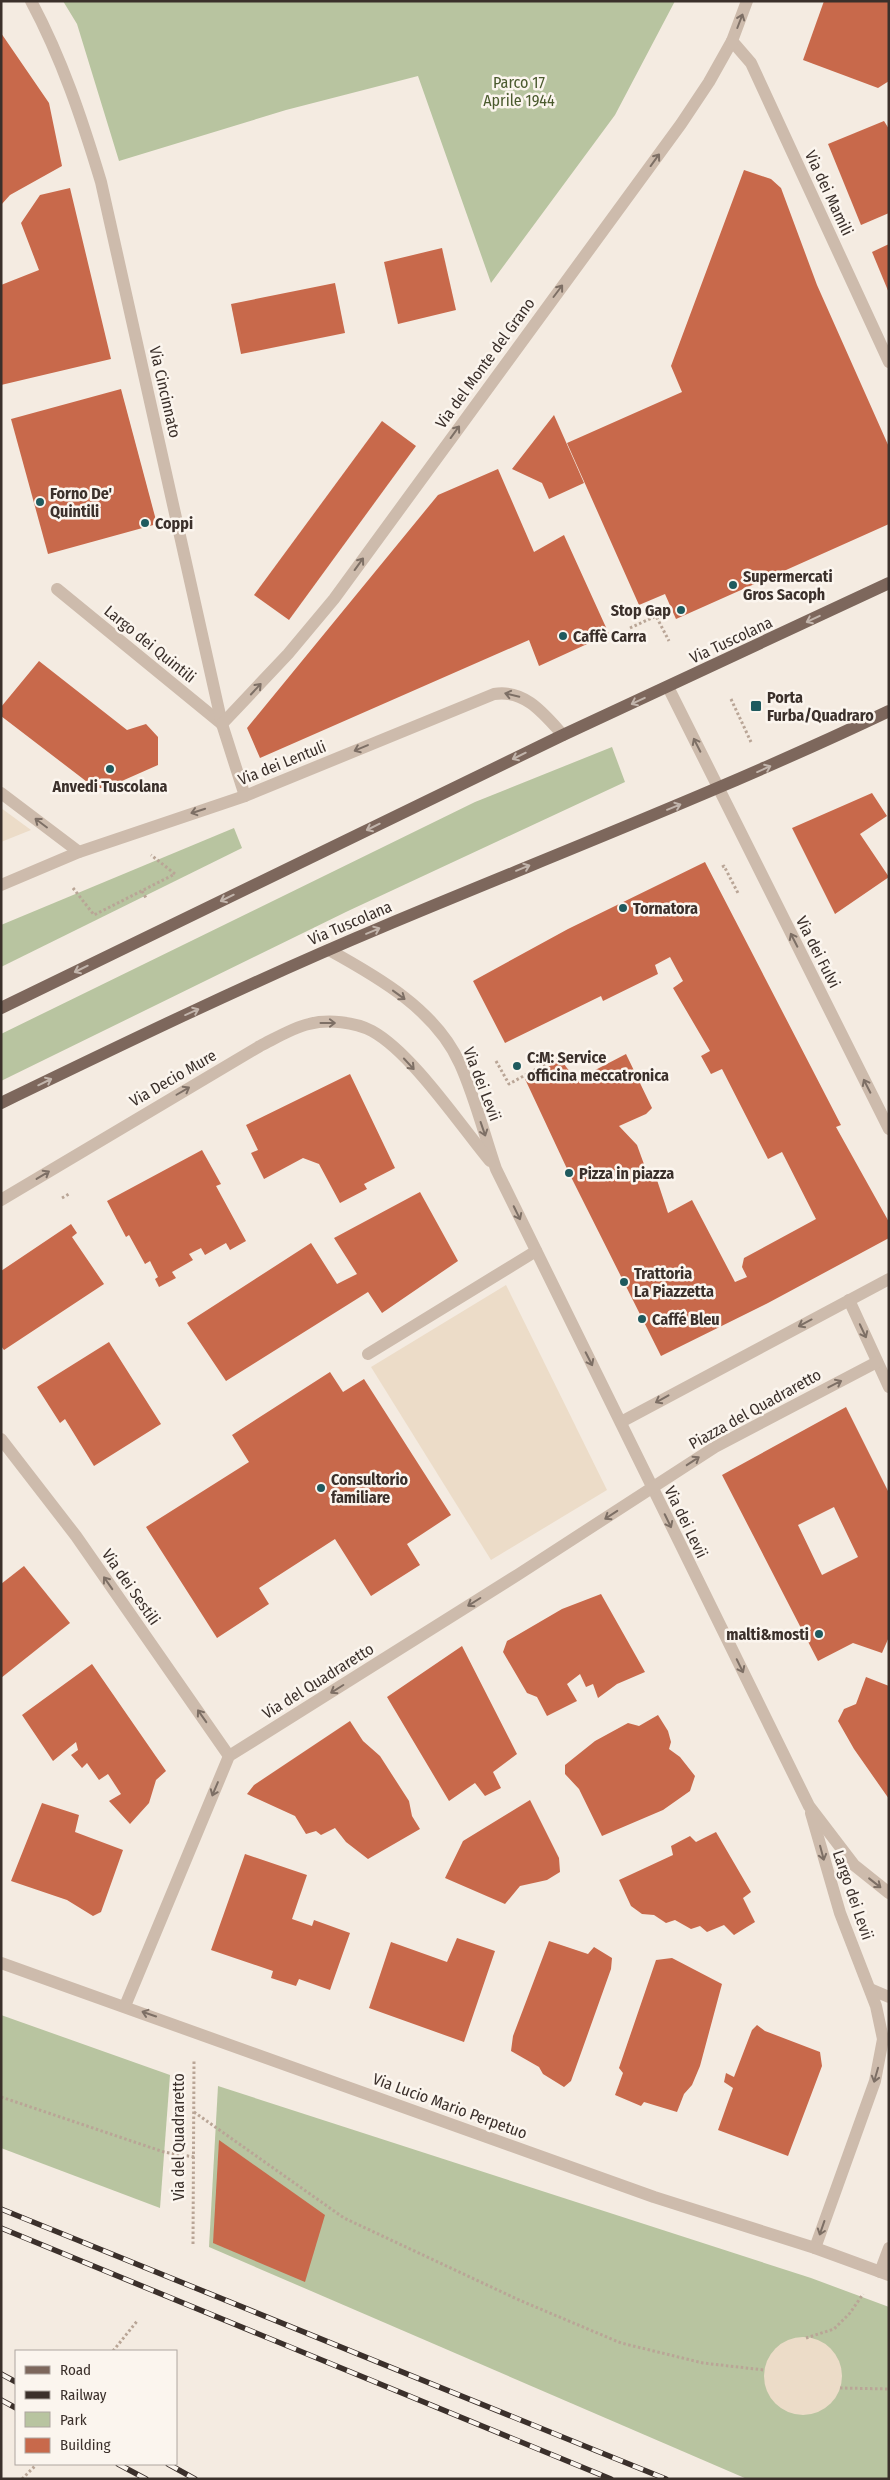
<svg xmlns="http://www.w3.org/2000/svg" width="890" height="2480" font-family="'Fira Sans Condensed',sans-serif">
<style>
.green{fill:#b8c4a0}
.plaza{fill:#ecdcc8}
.building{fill:#c8694b;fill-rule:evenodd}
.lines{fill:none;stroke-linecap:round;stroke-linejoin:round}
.path{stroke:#b9a596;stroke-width:3;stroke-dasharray:2.5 2.5;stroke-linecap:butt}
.lane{stroke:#cdbbac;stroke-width:12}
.street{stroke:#cdbbac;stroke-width:12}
.primary{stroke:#7d675c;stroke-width:12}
.rail-casing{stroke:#3b302b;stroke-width:5.5}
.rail{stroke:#fbf5ee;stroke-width:4;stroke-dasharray:11;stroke-linecap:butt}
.oneway{stroke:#7d6f65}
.oneway2{stroke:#c2b5ac}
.poi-dot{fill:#1f5a5e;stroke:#fbf5ee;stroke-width:2}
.labels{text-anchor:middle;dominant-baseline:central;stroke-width:5;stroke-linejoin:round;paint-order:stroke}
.park-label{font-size:16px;fill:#4a5a2e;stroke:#fbf5ee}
.street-label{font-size:16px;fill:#3b302b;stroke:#fbf5ee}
.poi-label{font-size:16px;font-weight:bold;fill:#3b302b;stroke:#fbf5ee;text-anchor:start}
</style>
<rect width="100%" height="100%" fill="#f4ebe1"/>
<g class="green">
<polygon points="63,1 675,1 615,115 491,283 418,76 286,110 119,161 77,24"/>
<polygon points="612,747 625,782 348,911 1,1081 1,1034 475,802"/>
<polygon points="234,828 242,848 1,967 1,925"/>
<polygon points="1,2015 170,2075 160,2208 1,2148"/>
<polygon points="218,2086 811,2278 889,2307 889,2479 747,2479 209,2247"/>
</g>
<g class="plaza">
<polygon points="1,808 31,830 1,842"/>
<polygon points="506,1285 607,1490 491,1560 371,1367"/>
<circle cx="803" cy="2376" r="39"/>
</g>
<g class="building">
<polygon points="824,1 889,1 889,81 878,88 803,60"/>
<polygon points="1,33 49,103 62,166 10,195 1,205"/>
<polygon points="884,121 889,129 889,213 861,225 828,144"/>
<polygon points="744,170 771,179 781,188 817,285 889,447 889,524 676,619 665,594 639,605 567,443 682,392 671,366"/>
<polygon points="70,188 111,359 1,385 1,285 39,270 21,223 40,195"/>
<polygon points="889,244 889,293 872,252"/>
<polygon points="442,248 456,310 398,324 384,262"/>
<polygon points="335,283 345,333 241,354 231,304"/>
<polygon points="121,389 157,524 48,554 11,419"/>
<polygon points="554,415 584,483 549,499 542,483 512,469"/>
<polygon points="382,421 416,446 289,620 254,595"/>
<polygon points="498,469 534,552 564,535 609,634 539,666 529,640 260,758 247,728 438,495"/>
<polygon points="39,661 127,730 146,724 158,737 158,765 106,788 95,788 1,716 1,707"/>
<polygon points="872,793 887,816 860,834 889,877 835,914 792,828"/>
<polygon points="705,862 841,1125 836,1127 889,1222 889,1238 768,1303 661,1356 569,1173 525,1079 561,1060 576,1080 626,1054 652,1108 646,1114 619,1126 637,1145 645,1167 657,1180 668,1213 692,1200 735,1282 747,1277 742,1267 744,1258 816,1219 782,1152 768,1159 722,1069 711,1074 701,1056 710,1051 673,988 683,981 670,957 655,965 658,974 603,1001 601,996 505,1043 473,981 568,929"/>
<polygon points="350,1074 395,1168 364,1184 367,1189 340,1203 319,1164 303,1158 264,1179 251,1153 258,1150 246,1125"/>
<polygon points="202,1150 221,1184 216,1186 246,1241 230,1250 226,1243 205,1255 201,1248 189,1254 193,1260 172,1272 176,1278 159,1287 155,1279 158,1277 150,1261 145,1264 129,1235 126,1237 107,1201"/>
<polygon points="420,1192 458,1261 382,1313 368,1292 226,1381 187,1323 311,1243 337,1284 357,1274 334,1238"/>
<polygon points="71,1224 77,1233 72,1237 104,1284 4,1350 1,1346 1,1271"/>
<polygon points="109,1342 161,1424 94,1466 65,1419 60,1423 37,1387"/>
<polygon points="330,1372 343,1392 364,1379 451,1515 407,1544 420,1565 371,1596 335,1539 259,1588 269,1604 217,1638 146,1527 249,1462 232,1435"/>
<path d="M846,1407L889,1493V1637L882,1653L853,1643L818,1661L722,1475ZM834,1507L858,1557L822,1575L798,1525Z"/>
<polygon points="24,1566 70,1623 1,1678 1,1584"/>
<polygon points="601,1594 645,1672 617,1684 598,1698 593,1684 586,1687 580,1674 567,1684 577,1701 547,1716 537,1697 527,1693 503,1652 507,1641 562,1609"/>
<polygon points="462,1646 517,1754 493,1772 501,1788 485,1796 475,1783 449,1801 387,1697"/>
<polygon points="92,1664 166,1771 156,1780 149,1803 130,1824 109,1801 121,1794 108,1774 99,1780 87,1763 82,1768 71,1755 78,1750 76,1742 53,1761 22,1715"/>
<polygon points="866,1677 889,1686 889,1799 854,1749 838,1721 844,1709 856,1704"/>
<polygon points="658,1715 668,1731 671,1742 669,1749 680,1757 695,1776 690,1791 663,1810 602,1836 579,1789 565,1774 565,1765 595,1741 628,1723 639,1726"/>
<polygon points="350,1721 363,1741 380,1756 409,1801 412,1816 420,1829 368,1859 346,1842 335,1828 321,1835 316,1831 306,1834 295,1816 247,1794 254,1785"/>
<polygon points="530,1800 559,1858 560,1872 547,1880 520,1886 505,1904 445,1878 463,1841"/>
<polygon points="42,1803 79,1815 75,1832 123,1850 101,1912 93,1916 67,1900 11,1881"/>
<polygon points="716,1832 751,1892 743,1898 755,1922 734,1935 724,1925 707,1932 700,1926 691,1929 675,1920 666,1923 654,1915 642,1914 631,1906 619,1880 673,1855 671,1846 690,1836 696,1842"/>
<polygon points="245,1854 307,1875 292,1919 312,1926 314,1920 350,1933 330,1990 299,1979 296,1986 271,1978 273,1971 211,1950"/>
<polygon points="457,1938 495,1951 464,2042 369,2008 391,1942 447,1962"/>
<polygon points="549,1941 588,1954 594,1947 612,1958 611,1969 571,2081 564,2087 543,2074 539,2067 511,2051 513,2036"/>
<polygon points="672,1958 722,1984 700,2066 692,2085 684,2094 677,2112 644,2102 641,2106 615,2095 623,2073 619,2068 656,1960"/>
<polygon points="757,2025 765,2031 820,2052 822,2066 788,2156 718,2130 733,2088 724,2082 726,2073 734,2077 752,2030"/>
<polygon points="219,2140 325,2215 305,2282 213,2243"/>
</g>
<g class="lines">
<g class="path">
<polyline points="630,628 656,616 669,641"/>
<polyline points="731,699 751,742"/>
<polyline points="722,867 724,866 739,895"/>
<polyline points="73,888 94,915 175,874 151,855"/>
<polyline points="142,891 146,898"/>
<polyline points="496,1061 509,1084 562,1055 569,1059"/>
<polyline points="62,1198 69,1194"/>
<polyline points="1,2097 164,2152 194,2157"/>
<polyline points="194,2112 344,2218 519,2300 621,2343 703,2363 764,2370"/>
<polyline points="193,2244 194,2060"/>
<polyline points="806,2338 834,2329 850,2313 863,2294"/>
<polyline points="113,2351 138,2320"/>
<polyline points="840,2388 889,2389"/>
<polyline points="22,2479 36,2465"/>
</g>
<g class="lane">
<polyline points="57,589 222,724"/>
<polyline points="368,1354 536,1251"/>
<polyline points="870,1989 889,1997"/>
</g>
<g class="street">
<path d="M31,1C62,59 82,119 101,182L222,724L245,796"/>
<polyline points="732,41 751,63 889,362"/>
<polyline points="668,687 889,1129"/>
<polyline points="222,724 288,654 334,599 681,124 709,82 732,41 747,1"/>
<polyline points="1,793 79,852"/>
<path d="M1,885L79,852L245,796L494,694C525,689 544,714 563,735"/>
<path d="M329,950C378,977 436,1010 460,1064C475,1097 484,1134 496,1169L809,1806L854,1865L889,1893"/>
<path d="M1,1200L260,1046C276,1038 292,1028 309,1024C328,1019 355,1022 372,1031C412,1053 460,1125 490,1161"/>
<polyline points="849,1300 889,1387"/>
<polyline points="621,1422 889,1279"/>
<polyline points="1,1439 76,1536 229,1756"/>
<polyline points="811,1813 840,1913 876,2006 883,2039 875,2081 815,2248"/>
<polyline points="1,1963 654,2197 815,2248 889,2275"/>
<polyline points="125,2006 229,1756 519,1574 715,1447 877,1362"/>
<polyline points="880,2272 889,2248"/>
</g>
<g class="primary">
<polyline points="1,1008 563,735 889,583"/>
<path d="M1,1103C127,1042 253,981 382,927C551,856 723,790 889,711"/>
</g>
<g class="rail-casing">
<g id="rail">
<polyline points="1,2209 666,2479"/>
<polyline points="1,2228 611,2479"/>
<polyline points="1,2374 16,2382"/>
<polyline points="1,2400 16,2408"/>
<polyline points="118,2464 146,2479"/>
<polyline points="168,2464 195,2479"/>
</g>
</g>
<use href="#rail" class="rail"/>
</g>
<defs><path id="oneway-shaft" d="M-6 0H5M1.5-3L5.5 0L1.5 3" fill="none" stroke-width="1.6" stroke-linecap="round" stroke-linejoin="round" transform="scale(1.25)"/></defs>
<g class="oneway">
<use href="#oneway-shaft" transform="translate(740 21) rotate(-69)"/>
<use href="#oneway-shaft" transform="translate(655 160) rotate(-54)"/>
<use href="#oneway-shaft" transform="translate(558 291) rotate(-53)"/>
<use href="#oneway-shaft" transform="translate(455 432) rotate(-54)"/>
<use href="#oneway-shaft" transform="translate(359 564) rotate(-54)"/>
<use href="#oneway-shaft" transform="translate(256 689) rotate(-47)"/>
<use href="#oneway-shaft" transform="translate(512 695) rotate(-166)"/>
<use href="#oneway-shaft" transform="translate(697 745) rotate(-117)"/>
<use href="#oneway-shaft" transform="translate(361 748) rotate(157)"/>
<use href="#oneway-shaft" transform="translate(198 811) rotate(162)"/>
<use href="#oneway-shaft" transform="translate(41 823) rotate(-143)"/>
<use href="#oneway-shaft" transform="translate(794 940) rotate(-117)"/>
<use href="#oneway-shaft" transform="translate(399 995) rotate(36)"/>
<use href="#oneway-shaft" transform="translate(328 1023)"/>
<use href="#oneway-shaft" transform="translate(409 1064) rotate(47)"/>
<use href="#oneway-shaft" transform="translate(867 1086) rotate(-117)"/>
<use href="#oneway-shaft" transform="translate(183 1091) rotate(-30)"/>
<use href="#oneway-shaft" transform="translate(483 1129) rotate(71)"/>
<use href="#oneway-shaft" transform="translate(43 1175) rotate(-31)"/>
<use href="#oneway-shaft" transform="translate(517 1213) rotate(64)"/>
<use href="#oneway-shaft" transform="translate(805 1323) rotate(152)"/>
<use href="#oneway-shaft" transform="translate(863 1331) rotate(65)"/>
<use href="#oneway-shaft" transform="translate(589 1359) rotate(63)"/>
<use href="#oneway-shaft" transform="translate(835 1384) rotate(-27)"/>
<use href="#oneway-shaft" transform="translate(662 1399) rotate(151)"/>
<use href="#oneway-shaft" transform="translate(693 1461) rotate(-33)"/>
<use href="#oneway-shaft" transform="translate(611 1515) rotate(147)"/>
<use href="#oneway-shaft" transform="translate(668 1521) rotate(64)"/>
<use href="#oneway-shaft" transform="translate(108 1583) rotate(-125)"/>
<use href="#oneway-shaft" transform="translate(474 1602) rotate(148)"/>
<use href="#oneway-shaft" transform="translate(740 1666) rotate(64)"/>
<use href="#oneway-shaft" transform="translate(337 1689) rotate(148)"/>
<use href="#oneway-shaft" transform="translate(202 1716) rotate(-125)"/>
<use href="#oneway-shaft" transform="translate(215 1789) rotate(113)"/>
<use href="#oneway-shaft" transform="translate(822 1853) rotate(75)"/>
<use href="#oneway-shaft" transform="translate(875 1883) rotate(38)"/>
<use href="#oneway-shaft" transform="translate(149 2014) rotate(-161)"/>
<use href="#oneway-shaft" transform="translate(876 2075) rotate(106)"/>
<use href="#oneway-shaft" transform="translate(822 2228) rotate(109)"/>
</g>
<g class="oneway2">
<use href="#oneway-shaft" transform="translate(813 619) rotate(155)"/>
<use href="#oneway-shaft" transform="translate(638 701) rotate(155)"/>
<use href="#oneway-shaft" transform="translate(519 756) rotate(154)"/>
<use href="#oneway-shaft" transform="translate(764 769) rotate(-24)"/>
<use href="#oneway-shaft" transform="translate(674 807) rotate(-22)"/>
<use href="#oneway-shaft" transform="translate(373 827) rotate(154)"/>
<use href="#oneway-shaft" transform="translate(523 868) rotate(-22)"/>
<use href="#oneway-shaft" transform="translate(227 898) rotate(154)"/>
<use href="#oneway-shaft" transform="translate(373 931) rotate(-23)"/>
<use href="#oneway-shaft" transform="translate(81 969) rotate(154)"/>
<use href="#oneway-shaft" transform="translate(192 1012) rotate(-24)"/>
<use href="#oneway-shaft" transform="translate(45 1082) rotate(-26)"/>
</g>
<g class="poi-dot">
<circle cx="40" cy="502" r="5"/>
<circle cx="145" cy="523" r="5"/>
<circle cx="733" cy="585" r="5"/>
<circle cx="681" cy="610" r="5"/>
<circle cx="563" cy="636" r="5"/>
<rect x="750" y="700" width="12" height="12" rx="2.5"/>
<circle cx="110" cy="769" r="5"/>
<circle cx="623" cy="908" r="5"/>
<circle cx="517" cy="1066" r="5"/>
<circle cx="569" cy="1173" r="5"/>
<circle cx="624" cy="1282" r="5"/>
<circle cx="642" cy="1319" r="5"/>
<circle cx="321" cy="1488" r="5"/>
<circle cx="819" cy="1634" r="5"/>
</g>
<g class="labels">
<g class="park-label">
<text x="519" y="82">Parco 17<tspan x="519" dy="18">Aprile 1944</tspan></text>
</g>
<g class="street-label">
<text transform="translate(829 193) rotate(65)">Via dei Mamili</text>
<text transform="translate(485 363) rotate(-54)">Via del Monte del Grano</text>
<text transform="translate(165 392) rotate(77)">Via Cincinnato</text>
<text transform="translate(731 640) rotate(-25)">Via Tuscolana</text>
<text transform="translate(150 644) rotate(39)">Largo dei Quintili</text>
<text transform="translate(282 763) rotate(-22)">Via dei Lentuli</text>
<text transform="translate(350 923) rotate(-23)">Via Tuscolana</text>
<text transform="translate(818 952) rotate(63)">Via dei Fulvi</text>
<text transform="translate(173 1078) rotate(-30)">Via Decio Mure</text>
<text transform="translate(482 1084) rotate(69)">Via dei Levii</text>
<text transform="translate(755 1409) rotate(-29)">Piazza del Quadraretto</text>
<text transform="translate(686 1522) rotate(64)">Via dei Levii</text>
<text transform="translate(131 1587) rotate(55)">Via dei Sestili</text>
<text transform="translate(318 1681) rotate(-32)">Via del Quadraretto</text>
<text transform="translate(853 1895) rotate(71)">Largo dei Levii</text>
<text transform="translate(450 2106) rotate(20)">Via Lucio Mario Perpetuo</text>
<text transform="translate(178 2137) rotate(-90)">Via del Quadraretto</text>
</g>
<g class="poi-label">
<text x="50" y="493">Forno De'<tspan x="50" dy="18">Quintili</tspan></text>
<text x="155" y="523">Coppi</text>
<text x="743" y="576">Supermercati<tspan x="743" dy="18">Gros Sacoph</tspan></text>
<text x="671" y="610" text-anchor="end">Stop Gap</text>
<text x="573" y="636">Caffè Carra</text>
<text x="767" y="697">Porta<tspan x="767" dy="18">Furba/Quadraro</tspan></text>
<text x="110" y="786" text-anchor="middle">Anvedi Tuscolana</text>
<text x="633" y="908">Tornatora</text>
<text x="527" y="1057">C:M: Service<tspan x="527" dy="18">officina meccatronica</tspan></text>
<text x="579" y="1173">Pizza in piazza</text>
<text x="634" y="1273">Trattoria<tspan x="634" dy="18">La Piazzetta</tspan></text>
<text x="652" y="1319">Caffé Bleu</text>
<text x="331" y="1479">Consultorio<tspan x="331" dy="18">familiare</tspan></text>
<text x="809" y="1634" text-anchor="end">malti&amp;mosti</text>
</g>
</g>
<rect width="890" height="2480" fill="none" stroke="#3b302b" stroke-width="5"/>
<rect x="15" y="2350" width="162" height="115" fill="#fbf5ee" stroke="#aea6a0"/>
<rect x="25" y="2366" width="25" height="8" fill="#7d675c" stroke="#aea6a0"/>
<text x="60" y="2375" font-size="15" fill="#3b302b">Road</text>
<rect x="25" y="2391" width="25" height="8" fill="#3b302b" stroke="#aea6a0"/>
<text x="60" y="2400" font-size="15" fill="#3b302b">Railway</text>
<rect x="25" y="2412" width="25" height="15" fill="#b8c4a0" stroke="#aea6a0"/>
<text x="60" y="2425" font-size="15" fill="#3b302b">Park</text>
<rect x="25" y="2438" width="25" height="15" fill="#c8694b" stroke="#aea6a0"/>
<text x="60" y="2450" font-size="15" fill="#3b302b">Building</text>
</svg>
